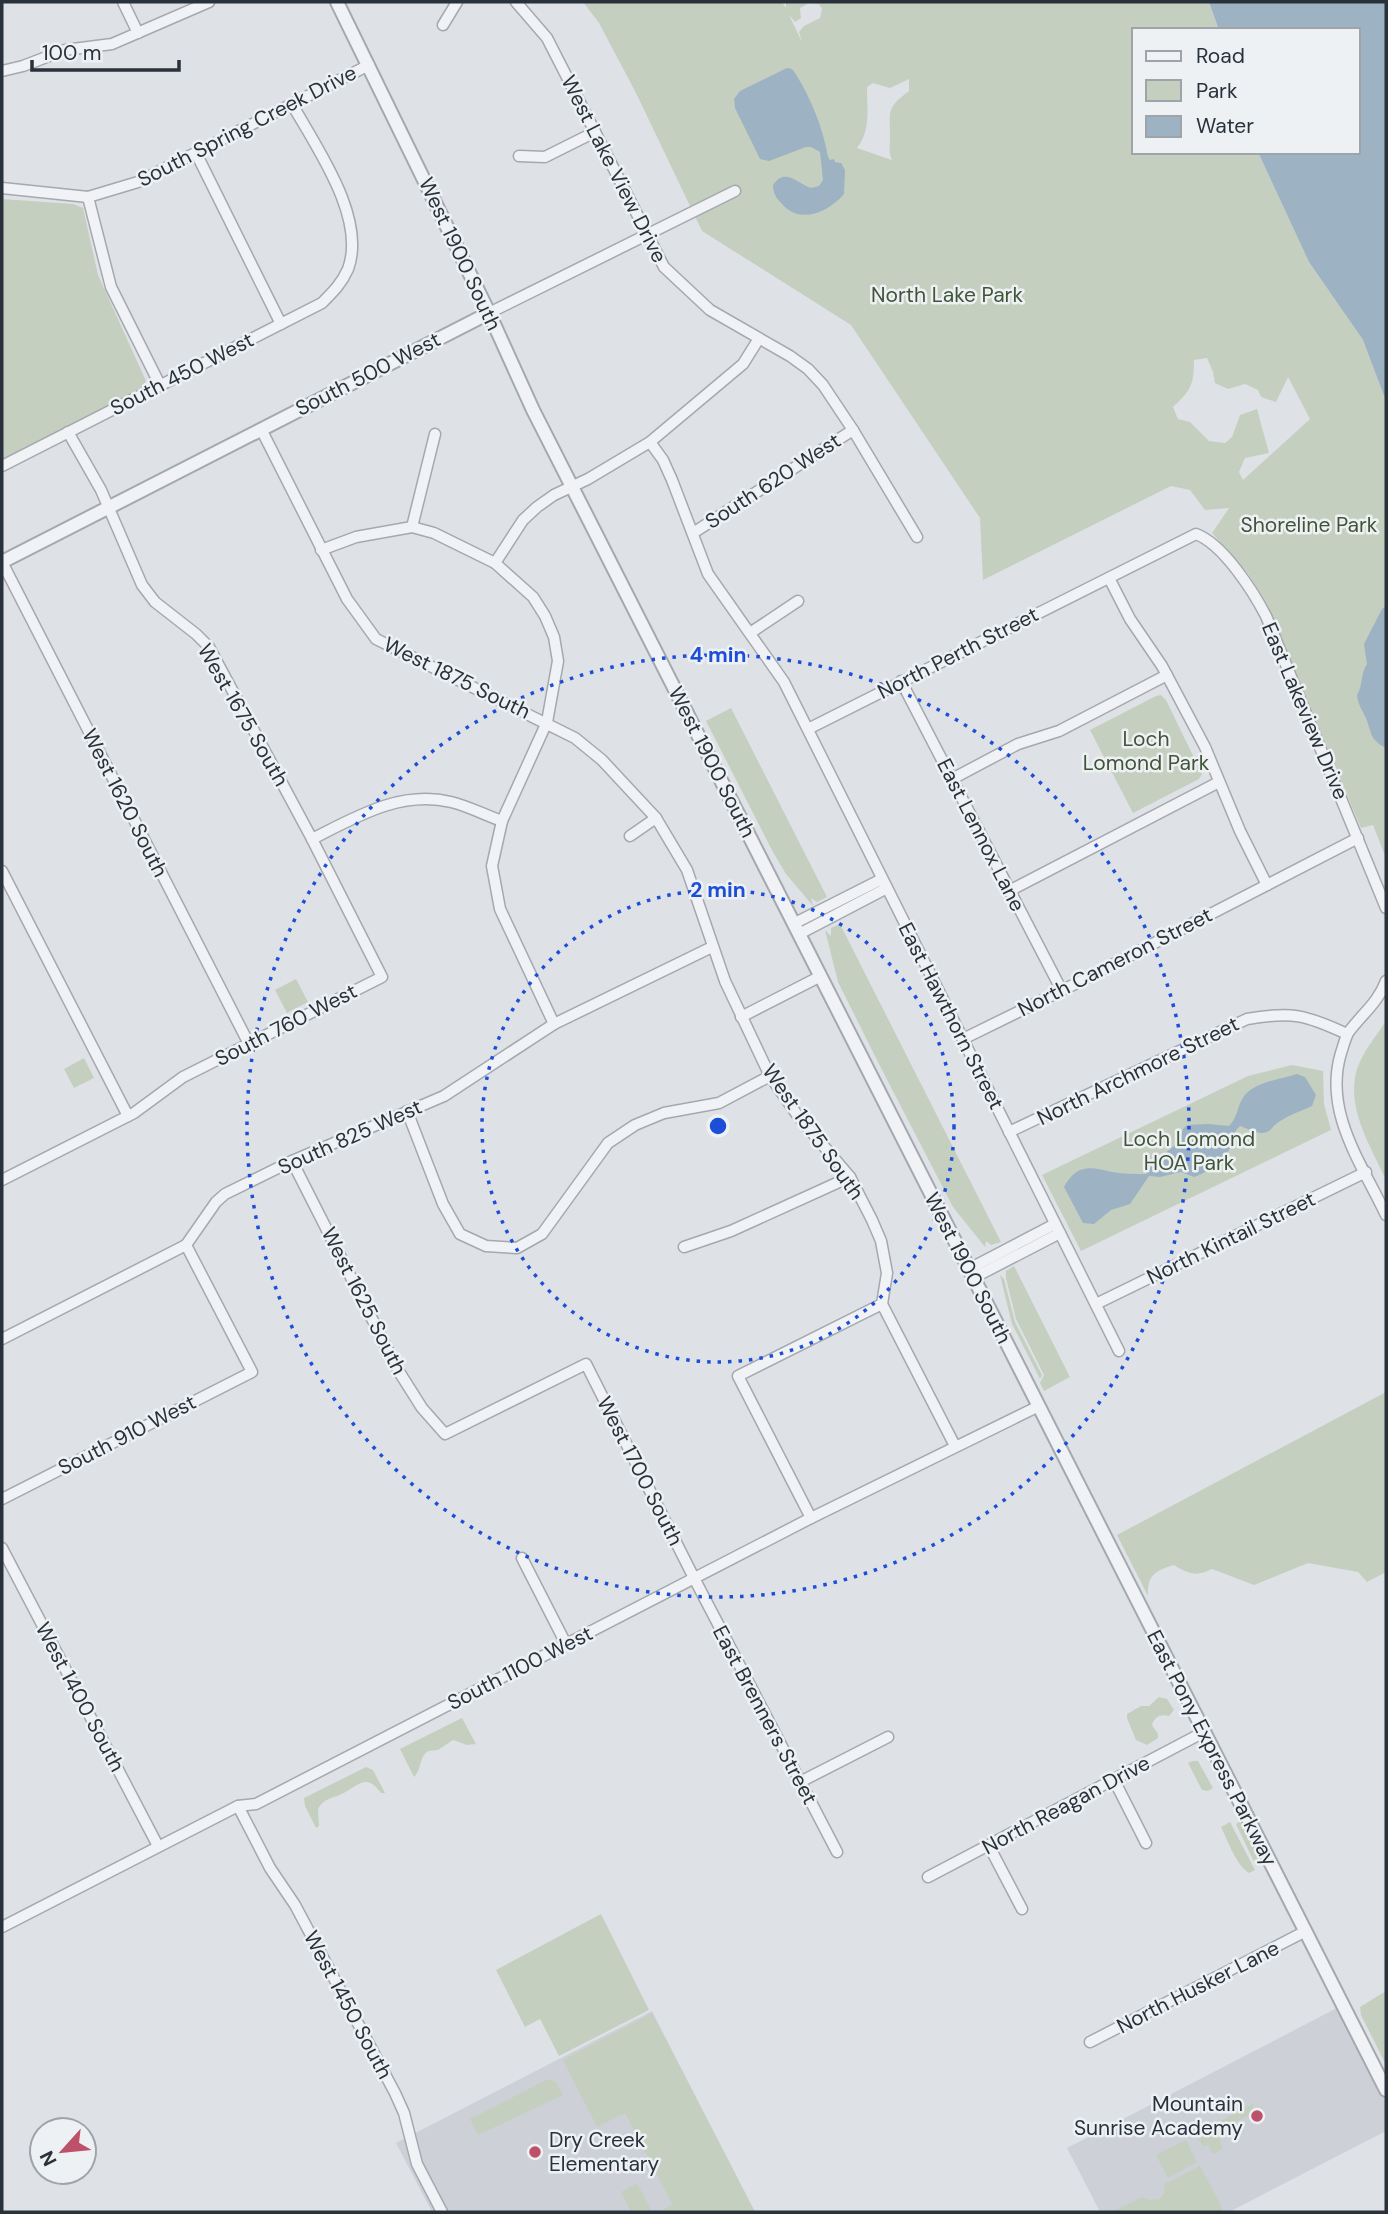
<svg xmlns="http://www.w3.org/2000/svg" width="1388" height="2214" font-family="'DM Sans',sans-serif">
<style>
.built{fill:#cdd1d7}
.green{fill:#c5cfc0;fill-rule:evenodd}
.water{fill:#9db2c2}
.lines{fill:none;stroke-linecap:round;stroke-linejoin:round}
.minor-casing{stroke:#a4a9af;stroke-width:13}
.tertiary-casing{stroke:#a4a9af;stroke-width:16}
.minor{stroke:#f1f2f5;stroke-width:10}
.tertiary{stroke:#f1f2f5;stroke-width:12}
.ring{fill:none;stroke:#1d4ed8;stroke-width:3.5;stroke-dasharray:3.5 7}
.poi-dot{fill:#bd516a;stroke:#edf1f4;stroke-width:2.5}
.labels{text-anchor:middle;dominant-baseline:central;stroke-width:5;stroke-linejoin:round;paint-order:stroke}
.street-label{font-size:21px;fill:#29313b;stroke:#edf1f4}
.park-label{font-size:21px;fill:#405538;stroke:#edf1f4}
.poi-label{font-size:21px;fill:#29313b;stroke:#edf1f4;text-anchor:end}
.centre{fill:#1d4ed8;stroke:#edf1f4;stroke-width:3.5}
.ring-label{font-size:21px;text-anchor:middle;font-weight:bold;fill:#1d4ed8;stroke:#edf1f4;stroke-width:5;stroke-linejoin:round;paint-order:stroke}
</style>
<rect width="100%" height="100%" fill="#dee2e6"/>
<g class="built">
<polygon points="1337,2008 1386,2102 1386,2131 1229,2212 1100,2212 1067,2148"/>
<polygon points="652,2011 755,2212 432,2212 396,2143"/>
</g>
<g class="green">
<path d="M583,2H782L786,8V2H1209L1219,30H1134V152H1258L1309,262L1363,340L1386,401V858L1373,825L1361,828L1267,604L1249,575L1212,533L1229,508L1205,510L1190,490L1171,486L983,580L980,518L851,325L702,231L636,93L599,23ZM809,3L819,4L822,9L820,18L804,26L799,32L802,42L789,15L795,22L801,18L800,8ZM909,79V91C886,108 890,111 890,138C890,147 888,152 892,160L857,148C871,130 867,110 867,87L873,83L890,88ZM1207,358L1213,372L1215,383L1228,389L1245,384L1258,390L1261,397L1276,402L1288,377L1310,419L1243,480L1239,472L1245,458L1269,453L1257,409L1240,415L1232,437L1225,443L1209,441L1190,422L1178,419L1173,407C1191,391 1194,384 1194,360Z"/>
<polygon points="2,199 73,204 83,208 98,275 146,381 142,388 2,459"/>
<polygon points="1161,695 1166,700 1202,774 1199,779 1133,813 1090,730 1156,696"/>
<polygon points="731,708 827,897 817,902 811,898 813,906 786,874 774,854 706,721"/>
<polygon points="840,924 1001,1242 991,1245 986,1241 985,1247 953,1207 881,1068 838,982 825,930 831,936 831,928"/>
<polygon points="296,979 308,1002 287,1013 275,990"/>
<path d="M1386,1021V1180C1372,1149 1349,1113 1355,1078C1358,1057 1375,1038 1386,1021Z"/>
<polygon points="84,1058 94,1078 74,1088 64,1069"/>
<polygon points="1292,1065 1323,1071 1324,1104 1331,1130 1081,1251 1042,1175 1248,1076"/>
<polygon points="1014,1266 1070,1377 1044,1391 1040,1383 1044,1375 1016,1319 1006,1278 1006,1271"/>
<polygon points="1000,1275 1004,1279 1015,1322 1042,1375 1040,1379 1012,1324"/>
<path d="M1386,1392V1572L1367,1582L1358,1572L1308,1563L1254,1585L1212,1569C1197,1577 1188,1574 1174,1565C1155,1571 1147,1575 1148,1596L1117,1535Z"/>
<path d="M1159,1697L1167,1699L1174,1710L1169,1716C1161,1714 1155,1716 1152,1725L1158,1734V1738L1147,1745L1136,1740L1127,1718V1714L1141,1706H1149Z"/>
<path d="M462,1718L476,1744L467,1745L453,1740L438,1750L428,1751C419,1757 422,1769 414,1777L400,1749Z"/>
<polygon points="1193,1761 1198,1761 1213,1788 1208,1791 1202,1790 1188,1763"/>
<path d="M366,1767L373,1770L385,1793H381C366,1772 358,1786 342,1794C331,1799 324,1798 318,1809L319,1826L316,1828L305,1806L304,1798Z"/>
<polygon points="1242,1820 1263,1862 1256,1866 1236,1824"/>
<path d="M1230,1822L1255,1870L1249,1873C1236,1865 1228,1841 1221,1827Z"/>
<polygon points="601,1914 649,2010 559,2056 540,2019 525,2027 496,1970"/>
<polygon points="1386,1991 1386,2065 1361,2015 1360,2007"/>
<polygon points="652,2013 755,2212 660,2212 672,2204 625,2113 597,2127 563,2060"/>
<polygon points="548,2079 556,2082 563,2095 478,2135 470,2119"/>
<polygon points="1254,2103 1252,2114 1217,2132 1223,2149 1213,2154 1208,2145 1203,2147 1196,2134"/>
<polygon points="1186,2140 1197,2162 1168,2178 1156,2155"/>
<polygon points="1200,2166 1223,2209 1218,2212 1112,2212 1142,2197 1150,2200 1160,2199 1165,2191 1164,2184"/>
<polygon points="637,2183 652,2212 631,2212 621,2192"/>
</g>
<g class="water">
<polygon points="1209,2 1386,2 1386,401 1363,340 1309,262 1258,152 1358,152 1358,30 1219,30"/>
<path d="M787,68L792,69L795,73C811,98 823,128 828,157L830,160L834,159L835,162L841,163L845,170L844,194C829,212 800,225 782,204C776,198 773,193 773,185C785,167 797,183 811,188L819,186L823,180L820,152L811,147H806L769,161L760,159L735,108L734,99L740,91Z"/>
<path d="M1386,606V748C1368,739 1372,731 1365,716C1361,708 1358,704 1357,695C1363,686 1360,675 1367,664L1364,644L1382,609Z"/>
<path d="M1297,1074L1305,1077L1316,1095L1312,1106C1299,1112 1286,1116 1276,1124C1271,1128 1270,1133 1262,1133C1254,1133 1247,1128 1240,1126C1232,1133 1234,1139 1230,1148C1225,1160 1207,1173 1194,1177L1181,1172L1160,1177L1149,1176L1130,1204L1111,1210L1094,1224L1083,1223L1064,1187C1077,1163 1091,1167 1112,1172C1123,1174 1135,1174 1146,1174L1156,1160L1178,1143L1183,1129L1187,1125L1208,1124L1229,1126C1238,1117 1237,1106 1244,1096C1255,1082 1281,1079 1297,1074Z"/>
</g>
<g class="lines">
<g class="minor-casing">
<g id="minor">
<polyline points="123,2 138,33"/>
<polyline points="516,2 547,38 664,267 710,310 790,356 808,369 823,385 853,430 917,537"/>
<polyline points="443,25 457,2"/>
<polyline points="2,71 23,66 65,50 112,44 209,2"/>
<polyline points="196,153 281,324"/>
<polyline points="519,156 545,157 595,132"/>
<polyline points="2,188 88,197 138,182 369,65"/>
<polyline points="88,197 111,287 160,385"/>
<polyline points="489,313 735,191"/>
<polyline points="261,429 347,599 376,639 575,738 602,760 656,818"/>
<polyline points="650,442 663,460 672,480 708,574 784,682 1119,1351"/>
<path d="M2,466L322,303C333,292 342,283 348,269C367,218 316,147 292,104"/>
<polyline points="412,527 435,434"/>
<polyline points="693,533 853,430"/>
<polyline points="321,550 356,537 412,527 434,533 495,563 533,597 545,616 554,637 558,661 547,722 502,821 492,866 500,909 554,1024"/>
<polyline points="2,562 249,1044"/>
<polyline points="495,563 523,520 537,507 554,495 588,479 650,442 743,364 758,340"/>
<polyline points="1109,578 1130,619 1162,666 1205,747 1240,831 1267,885"/>
<polyline points="750,633 798,601"/>
<polyline points="901,681 1061,989"/>
<path d="M808,729L1196,534C1223,544 1253,591 1266,616L1386,908"/>
<polyline points="952,779 1018,744 1059,731 1167,675"/>
<polyline points="630,836 656,818 687,870 725,981 770,1076 798,1116 850,1177 872,1220 881,1241 887,1273 882,1304 955,1446"/>
<path d="M312,839C356,817 400,790 451,802C468,806 485,815 502,821"/>
<polyline points="2,871 128,1116"/>
<polyline points="1009,891 1219,782"/>
<polyline points="793,924 882,879"/>
<polyline points="799,934 887,888"/>
<path d="M1386,981C1378,1003 1361,1015 1348,1033C1345,1039 1343,1047 1341,1053C1323,1112 1362,1164 1386,1215"/>
<polyline points="741,1017 821,976"/>
<polyline points="963,1039 1077,983 1358,838"/>
<polyline points="407,1111 443,1204 460,1234 486,1246 517,1248 542,1234 608,1143 635,1125 664,1113 719,1103 770,1076"/>
<path d="M1009,1132L1247,1019C1292,1011 1306,1015 1347,1034"/>
<polyline points="292,1161 398,1370 422,1408 445,1434 586,1364 694,1578 837,1852"/>
<polyline points="2,1180 134,1113 183,1077 382,977 312,839 209,647 196,634 155,602 142,585 101,490 68,432"/>
<polyline points="684,1247 731,1231 850,1177"/>
<polyline points="969,1269 1055,1224"/>
<polyline points="973,1278 1060,1233"/>
<polyline points="1096,1304 1366,1172"/>
<polyline points="2,1339 186,1245 216,1202 225,1194 292,1161 444,1096 554,1024 712,947"/>
<polyline points="2,1499 252,1372 186,1245"/>
<polyline points="811,1518 738,1376 882,1304"/>
<polyline points="2,1548 158,1846"/>
<polyline points="522,1558 566,1644"/>
<polyline points="1114,1780 1146,1843"/>
<polyline points="800,1782 888,1737"/>
<polyline points="238,1806 270,1868 295,1905 395,2093 404,2113 417,2164 442,2212"/>
<polyline points="989,1846 1022,1909"/>
<polyline points="928,1877 1204,1732"/>
<polyline points="2,1927 238,1806 256,1804 811,1518 1039,1406"/>
<polyline points="1090,2042 1306,1931"/>
</g>
</g>
<g class="tertiary-casing">
<g id="tertiary">
<polyline points="337,2 489,313 533,410 1386,2090"/>
<polyline points="2,562 489,313"/>
</g>
</g>
<use href="#minor" class="minor"/>
<use href="#tertiary" class="tertiary"/>
</g>
<g class="ring">
<circle cx="718" cy="1126" r="236"/>
<circle cx="718" cy="1126" r="471"/>
</g>
<g class="poi-dot">
<circle cx="1257" cy="2116" r="7"/>
<circle cx="535" cy="2152" r="7"/>
</g>
<g class="labels">
<g class="street-label">
<text transform="translate(247 126) rotate(-27)">South Spring Creek Drive</text>
<text transform="translate(614 169) rotate(63)">West Lake View Drive</text>
<text transform="translate(460 254) rotate(65)">West 1900 South</text>
<text transform="translate(182 374) rotate(-27)">South 450 West</text>
<text transform="translate(368 374) rotate(-27)">South 500 West</text>
<text transform="translate(773 481) rotate(-33)">South 620 West</text>
<text transform="translate(958 653) rotate(-27)">North Perth Street</text>
<text transform="translate(457 678) rotate(26)">West 1875 South</text>
<text transform="translate(1305 711) rotate(67)">East Lakeview Drive</text>
<text transform="translate(243 715) rotate(60)">West 1675 South</text>
<text transform="translate(712 762) rotate(63)">West 1900 South</text>
<text transform="translate(125 803) rotate(63)">West 1620 South</text>
<text transform="translate(981 835) rotate(63)">East Lennox Lane</text>
<text transform="translate(1115 962) rotate(-27)">North Cameron Street</text>
<text transform="translate(951 1016) rotate(63)">East Hawthorn Street</text>
<text transform="translate(286 1025) rotate(-27)">South 760 West</text>
<text transform="translate(1138 1071) rotate(-26)">North Archmore Street</text>
<text transform="translate(813 1132) rotate(55)">West 1875 South</text>
<text transform="translate(350 1137) rotate(-24)">South 825 West</text>
<text transform="translate(1231 1238) rotate(-26)">North Kintail Street</text>
<text transform="translate(968 1268) rotate(63)">West 1900 South</text>
<text transform="translate(364 1301) rotate(63)">West 1625 South</text>
<text transform="translate(127 1435) rotate(-27)">South 910 West</text>
<text transform="translate(640 1471) rotate(63)">West 1700 South</text>
<text transform="translate(520 1668) rotate(-27)">South 1100 West</text>
<text transform="translate(80 1697) rotate(62)">West 1400 South</text>
<text transform="translate(765 1715) rotate(62)">East Brenners Street</text>
<text transform="translate(1212 1748) rotate(63)">East Pony Express Parkway</text>
<text transform="translate(1066 1805) rotate(-28)">North Reagan Drive</text>
<text transform="translate(1198 1987) rotate(-27)">North Husker Lane</text>
<text transform="translate(348 2005) rotate(62)">West 1450 South</text>
</g>
<g class="park-label">
<text x="947" y="295">North Lake Park</text>
<text x="1309" y="525">Shoreline Park</text>
<text x="1146" y="739">Loch<tspan x="1146" dy="24">Lomond Park</tspan></text>
<text x="1189" y="1139">Loch Lomond<tspan x="1189" dy="24">HOA Park</tspan></text>
</g>
<g class="poi-label">
<text x="1243" y="2104">Mountain<tspan x="1243" dy="24">Sunrise Academy</tspan></text>
<text x="549" y="2140" text-anchor="start">Dry Creek<tspan x="549" dy="24">Elementary</tspan></text>
</g>
</g>
<circle cx="718" cy="1126" r="10" class="centre"/>
<g class="ring-label">
<text x="718" y="662">4 min</text>
<text x="718" y="897">2 min</text>
</g>
<rect width="1388" height="2214" fill="none" stroke="#29313b" stroke-width="7"/>
<rect x="1132" y="28" width="228" height="126" fill="#edf1f4" stroke="#9fa4aa" stroke-width="2"/>
<rect x="1146" y="51" width="35" height="10" fill="#f1f2f5" stroke="#9fa4aa" stroke-width="2"/>
<text x="1196" y="63" font-size="21" fill="#29313b">Road</text>
<rect x="1146" y="80" width="35" height="21" fill="#c5cfc0" stroke="#9fa4aa" stroke-width="2"/>
<text x="1196" y="98" font-size="21" fill="#29313b">Park</text>
<rect x="1146" y="116" width="35" height="21" fill="#9db2c2" stroke="#9fa4aa" stroke-width="2"/>
<text x="1196" y="133" font-size="21" fill="#29313b">Water</text>
<g transform="translate(63 2151) rotate(243)"><circle r="33" fill="#edf1f4" stroke="#9fa4aa" stroke-width="2"/>
<path d="M0-5L12 26L0 18L-12 26Z" fill="#bd516a"/>
<text y="-10" font-size="19" font-weight="bold" text-anchor="middle" fill="#29313b">N</text>
</g>
<path d="M32 60v10h147v-10" fill="none" stroke="#29313b" stroke-width="3.5"/>
<text x="42" y="60" font-size="21" fill="#29313b" stroke="#edf1f4" stroke-width="5" paint-order="stroke">100 m</text>
</svg>
